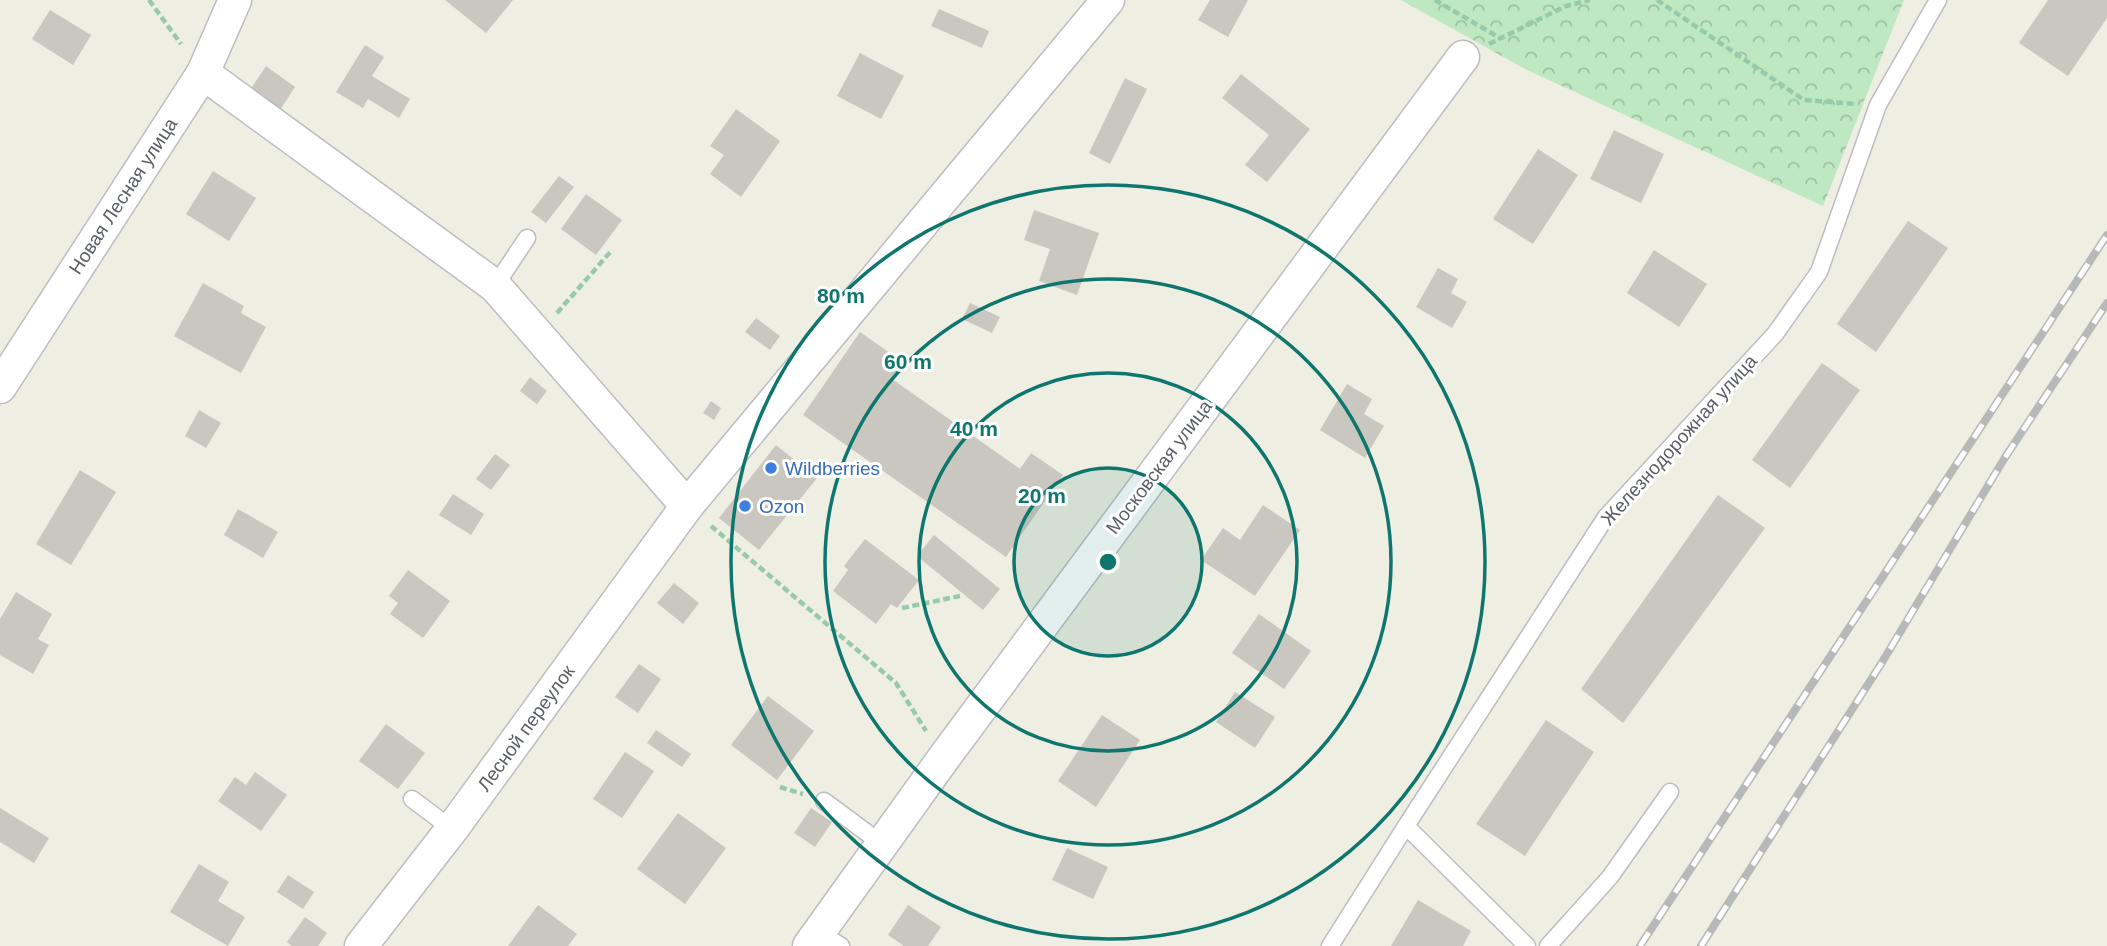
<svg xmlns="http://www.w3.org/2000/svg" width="2107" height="946" font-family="Arial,sans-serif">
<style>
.forest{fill:url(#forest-crowns)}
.building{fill:#cac7c0}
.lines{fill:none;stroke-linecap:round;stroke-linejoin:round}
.lane-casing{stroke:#bbbdc3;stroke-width:19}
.street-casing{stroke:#bbbdc3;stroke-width:35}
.path{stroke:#96caaa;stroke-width:4.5;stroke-dasharray:7 3.5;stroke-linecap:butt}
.lane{stroke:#fff;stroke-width:16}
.street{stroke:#fff;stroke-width:32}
.rail-casing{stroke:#b7b8b8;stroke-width:8}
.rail{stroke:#fff;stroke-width:5;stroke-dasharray:16;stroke-linecap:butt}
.ring{fill:none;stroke:#0f766e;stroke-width:3.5}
.shop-dot{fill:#3f7fe0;stroke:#fff;stroke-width:2.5}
.labels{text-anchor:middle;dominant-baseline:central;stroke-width:6;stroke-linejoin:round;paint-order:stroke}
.street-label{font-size:19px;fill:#5b5f65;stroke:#fff}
.shop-label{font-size:19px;fill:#366cbe;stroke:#fff;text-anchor:start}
.centre{fill:#0f766e;stroke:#fff;stroke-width:3.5}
.ring-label{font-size:21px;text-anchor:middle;font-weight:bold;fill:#0f766e;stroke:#fff;stroke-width:6;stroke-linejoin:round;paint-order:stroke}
</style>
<defs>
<pattern id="forest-crowns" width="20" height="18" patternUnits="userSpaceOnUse" patternTransform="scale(1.75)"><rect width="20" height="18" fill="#bee8c2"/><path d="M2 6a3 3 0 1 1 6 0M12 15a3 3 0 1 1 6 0" fill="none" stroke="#9dbfa1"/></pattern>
</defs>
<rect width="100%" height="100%" fill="#efeee3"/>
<polygon class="forest" points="1401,0 1904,0 1823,206 1527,70"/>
<g class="building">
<polygon points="445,0 513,0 486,33"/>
<polygon points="1210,0 1248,0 1228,37 1198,20"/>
<polygon points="2048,0 2107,0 2107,18 2068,76 2019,43"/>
<polygon points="939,9 989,31 982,48 931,26"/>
<polygon points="50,10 91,35 73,65 32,39"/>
<polygon points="365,45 384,57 372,76 410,99 399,118 368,99 363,108 336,92"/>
<polygon points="860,53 904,76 881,119 837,96"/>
<polygon points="266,66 295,87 280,110 250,90"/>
<polygon points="1241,74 1310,129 1267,182 1245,165 1269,135 1222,98"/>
<polygon points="1125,78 1147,89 1110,164 1089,153"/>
<polygon points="736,109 780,141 741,197 710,174 724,155 710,146"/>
<polygon points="1614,130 1664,154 1641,203 1590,179"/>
<polygon points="1538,149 1578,175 1533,244 1493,219"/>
<polygon points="213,171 256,198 229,241 186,214"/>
<polygon points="559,176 574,187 546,223 531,212"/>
<polygon points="586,194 622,220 596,255 561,229"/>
<polygon points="1034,210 1099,233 1077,295 1039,281 1050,249 1024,240"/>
<polygon points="1908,221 1948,248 1876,352 1837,324"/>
<polygon points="1654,250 1707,284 1679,327 1627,293"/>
<polygon points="1438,268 1458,279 1451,293 1467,302 1452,328 1416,307"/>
<polygon points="203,283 244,306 241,313 266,327 241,373 174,336"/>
<polygon points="970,303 1000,317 992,333 962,319"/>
<polygon points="756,318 780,336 770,350 745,332"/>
<polygon points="860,332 904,363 892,379 1020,469 1031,453 1063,475 1006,557 803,415"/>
<polygon points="1822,363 1860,390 1790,488 1752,460"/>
<polygon points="530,377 547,391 537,404 520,391"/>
<polygon points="1347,384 1372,399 1364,414 1384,426 1365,458 1320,430"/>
<polygon points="711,401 721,408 714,420 703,413"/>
<polygon points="199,410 221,423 206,448 185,436"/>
<polygon points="776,445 817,478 759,550 719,518"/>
<polygon points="495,454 510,465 491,490 476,479"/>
<polygon points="80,470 116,492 71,565 36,544"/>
<polygon points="453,494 484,514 471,535 439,515"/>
<polygon points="1718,495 1765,528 1623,723 1581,689"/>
<polygon points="1263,505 1300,530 1255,596 1201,560 1223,528 1240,540"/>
<polygon points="238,509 278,532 263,558 224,535"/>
<polygon points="934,535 1000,589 983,610 917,556"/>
<polygon points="865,539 919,580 897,608 891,604 876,624 833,591 848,570 844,566"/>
<polygon points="408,570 450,601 423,638 390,614 398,603 389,596"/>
<polygon points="674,583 699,603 683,624 657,603"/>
<polygon points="16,592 52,614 38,639 49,645 33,674 0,655 0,619"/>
<polygon points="1259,614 1311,651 1284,689 1232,653"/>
<polygon points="639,664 661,679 638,713 615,697"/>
<polygon points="1235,692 1275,717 1255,748 1216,722"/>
<polygon points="768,696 814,731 777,780 731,745"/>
<polygon points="1102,715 1140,740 1096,807 1058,781"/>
<polygon points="1546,720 1594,752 1525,856 1476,824"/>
<polygon points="386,724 425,753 398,789 359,761"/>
<polygon points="656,730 691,754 682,767 647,743"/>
<polygon points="625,752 654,771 622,818 593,799"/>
<polygon points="255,772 287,795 261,831 218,801 235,777 246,785"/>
<polygon points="0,808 49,838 34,863 0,842"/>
<polygon points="811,808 832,822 815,847 794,833"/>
<polygon points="678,813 726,848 685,904 637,869"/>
<polygon points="1067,848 1108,867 1093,899 1052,880"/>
<polygon points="199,864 229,882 218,901 245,917 228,946 170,912"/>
<polygon points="288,875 314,892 303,909 277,892"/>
<polygon points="1418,900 1471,931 1463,946 1391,946"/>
<polygon points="538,905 577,934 568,946 508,946"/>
<polygon points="908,905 941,927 928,946 904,946 888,935"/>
<polygon points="305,917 327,933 318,946 292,946 287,942"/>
</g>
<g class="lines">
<g class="lane-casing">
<g id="lane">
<polyline points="495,286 527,238"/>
<polyline points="412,799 452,829"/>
<polyline points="824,801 882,844"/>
<polyline points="819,932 841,946"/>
<polyline points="1330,946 1406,826"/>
<polyline points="1527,946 1406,826 1606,517 1775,334 1819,272 1878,105 1938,0"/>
<polyline points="1548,946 1610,877 1670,792"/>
</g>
</g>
<g class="street-casing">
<g id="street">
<polyline points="203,73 495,286 687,506"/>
<polyline points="0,387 203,73 235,0"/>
<polyline points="361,946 452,829 687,506 1108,0"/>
<polyline points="809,946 943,759 1463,57"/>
</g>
</g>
<g class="path">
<polyline points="149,0 181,44"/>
<polyline points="1435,0 1500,38"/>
<polyline points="1657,0 1804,100 1856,104"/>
<polyline points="1489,44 1566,6 1590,0"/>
<polyline points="557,313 612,250"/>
<polyline points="711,526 896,683 926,731"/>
<polyline points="902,608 960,596"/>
<polyline points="780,787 803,794"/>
</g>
<use href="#lane" class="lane"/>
<use href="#street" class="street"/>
<g class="rail-casing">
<g id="rail">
<polyline points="1640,946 2107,235"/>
<polyline points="1701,946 1881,664 2004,459 2107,303"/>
</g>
</g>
<use href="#rail" class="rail"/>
</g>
<circle cx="1108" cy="562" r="94" fill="#0f766e" fill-opacity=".12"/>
<g class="ring">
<circle cx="1108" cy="562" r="94"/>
<circle cx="1108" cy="562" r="189"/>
<circle cx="1108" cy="562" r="283"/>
<circle cx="1108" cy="562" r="377"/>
</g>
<g class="shop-dot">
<circle cx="771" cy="468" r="7"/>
<circle cx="745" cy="506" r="7"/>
</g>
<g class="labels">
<g class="street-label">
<text transform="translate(123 196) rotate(-57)">Новая Лесная улица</text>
<text transform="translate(1679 440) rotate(-48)">Железнодорожная улица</text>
<text transform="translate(1159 467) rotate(-53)">Московская улица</text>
<text transform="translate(526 728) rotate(-54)">Лесной переулок</text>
</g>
<g class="shop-label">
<text x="785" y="468">Wildberries</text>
<text x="759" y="506">Ozon</text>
</g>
</g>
<circle cx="1108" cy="562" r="10" class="centre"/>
<g class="ring-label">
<text x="841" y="303">80 m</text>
<text x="908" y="369">60 m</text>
<text x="974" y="436">40 m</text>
<text x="1042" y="503">20 m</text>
</g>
</svg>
